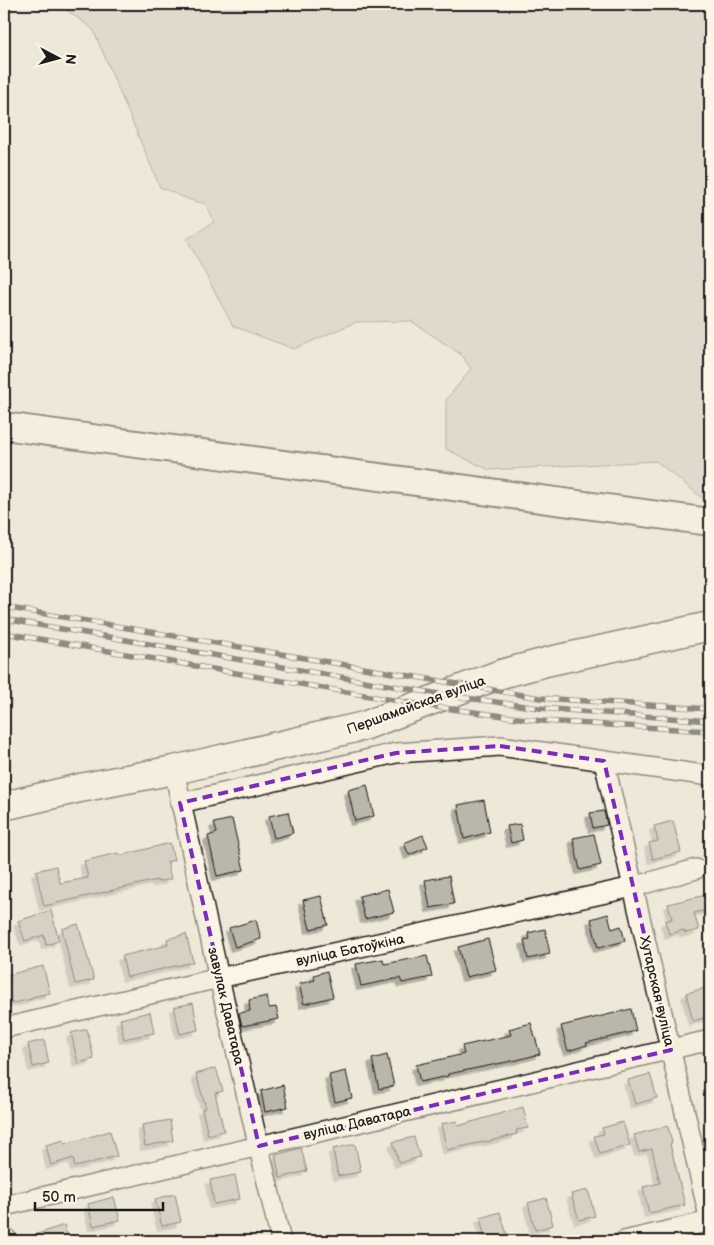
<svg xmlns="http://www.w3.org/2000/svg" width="714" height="1245" font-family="'Balsamiq Sans',sans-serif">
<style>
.green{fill:#cfcabd;stroke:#76736c}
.building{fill:#bab6aa;stroke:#1c1c1c;filter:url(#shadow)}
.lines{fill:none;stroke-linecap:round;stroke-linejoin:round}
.street-casing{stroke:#1c1c1c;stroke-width:22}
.secondary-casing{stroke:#1c1c1c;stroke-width:30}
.primary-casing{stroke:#1c1c1c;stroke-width:31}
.street{stroke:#fcf5e5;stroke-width:19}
.secondary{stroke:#fcf5e5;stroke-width:26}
.primary{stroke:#fcf5e5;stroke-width:28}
.rail-casing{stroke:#1c1c1c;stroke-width:5.5}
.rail{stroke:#fcf5e5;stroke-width:4;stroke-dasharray:11;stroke-linecap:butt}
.marked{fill:none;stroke:#7b2cbf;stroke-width:4;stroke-dasharray:10 6;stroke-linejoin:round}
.labels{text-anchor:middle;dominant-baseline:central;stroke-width:4.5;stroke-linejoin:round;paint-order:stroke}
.street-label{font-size:14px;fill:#1c1c1c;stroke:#fcf5e5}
</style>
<defs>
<filter id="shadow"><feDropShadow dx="-4.5" dy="4.5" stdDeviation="0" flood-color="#0004"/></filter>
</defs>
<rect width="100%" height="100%" fill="#eee8d9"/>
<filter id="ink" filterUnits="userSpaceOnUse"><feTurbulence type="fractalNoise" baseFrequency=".02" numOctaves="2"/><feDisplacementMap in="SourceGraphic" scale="10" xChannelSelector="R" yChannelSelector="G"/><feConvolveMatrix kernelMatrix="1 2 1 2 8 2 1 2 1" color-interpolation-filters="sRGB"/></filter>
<g filter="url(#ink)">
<polygon class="green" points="58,4 710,4 710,65 709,66 710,68 710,504 656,461 489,470 446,449 446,400 471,369 462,355 411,321 356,322 294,349 233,326 187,239 214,222 206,204 190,200 160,187 93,29"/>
<g class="building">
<polygon points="367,785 374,816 355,821 348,790"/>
<polygon points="484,800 490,832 464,839 458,805"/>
<polygon points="604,811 607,825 593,828 590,813"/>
<polygon points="288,812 293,833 274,838 269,816"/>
<polygon points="232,819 244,870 217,876 208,836 217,833 214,823"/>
<polygon points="673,821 681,852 653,859 649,843 658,841 654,826"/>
<polygon points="520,824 523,840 511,843 507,826"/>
<polygon points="594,834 601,865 580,870 573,838"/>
<polygon points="423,835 428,847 409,855 404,843"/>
<polygon points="170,843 174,860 167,862 171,879 157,882 157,880 44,906 36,871 56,866 60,883 88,878 84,861 118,853 119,856"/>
<polygon points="449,876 454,904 430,908 425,880"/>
<polygon points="388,889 394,912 365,919 359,896"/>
<polygon points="706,895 710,909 694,913 699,930 685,933 684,930 669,934 665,921 672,919 668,904"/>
<polygon points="321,896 328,925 310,929 303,900"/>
<polygon points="51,910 59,941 46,945 44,935 25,941 18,921"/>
<polygon points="608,914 612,929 621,926 625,941 598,948 591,919"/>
<polygon points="256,920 261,939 235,947 229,928"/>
<polygon points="78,924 94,980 75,984 62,929"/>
<polygon points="545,929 550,954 528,959 524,940 530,939 528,933"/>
<polygon points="186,934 193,962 127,977 122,956 168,945 167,939"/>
<polygon points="488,939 496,970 466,977 458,947"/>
<polygon points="427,956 432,977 402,983 400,978 361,986 356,964 383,959 384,964"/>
<polygon points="43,966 50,993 32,997 32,999 4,1005 4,976"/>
<polygon points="327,971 333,997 304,1004 299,984 315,980 314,975"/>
<polygon points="710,987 710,1016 693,1021 686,993"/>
<polygon points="267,996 269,1008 276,1007 279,1019 242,1026 239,1013 250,1011 249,1000"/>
<polygon points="193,1003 198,1030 180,1034 174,1007"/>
<polygon points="631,1009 636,1031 586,1043 587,1045 568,1051 561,1026"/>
<polygon points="150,1012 154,1033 124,1039 120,1019"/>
<polygon points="531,1023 540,1054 517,1060 448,1074 448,1076 420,1082 416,1065 464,1054 462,1046 511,1035 509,1029"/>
<polygon points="87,1029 94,1059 78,1063 71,1033"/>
<polygon points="44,1040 49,1063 33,1067 28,1044"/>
<polygon points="387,1055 394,1086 379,1089 372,1059"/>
<polygon points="216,1068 223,1091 215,1093 224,1131 208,1135 202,1109 206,1108 196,1074"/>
<polygon points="346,1071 352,1098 335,1102 329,1075"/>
<polygon points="650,1074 657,1098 635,1104 628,1080"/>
<polygon points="283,1085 288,1107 265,1112 261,1091"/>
<polygon points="523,1107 528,1128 516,1130 517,1134 487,1142 487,1141 447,1150 441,1124 457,1121 458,1126"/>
<polygon points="170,1120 173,1141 145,1146 142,1125"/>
<polygon points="623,1122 630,1145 600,1154 594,1136 604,1134 602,1128"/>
<polygon points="668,1126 672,1143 670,1144 685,1205 649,1213 643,1187 660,1183 652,1149 639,1152 634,1135"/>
<polygon points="110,1131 117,1156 75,1167 73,1158 51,1165 46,1145 64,1140 65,1144"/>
<polygon points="414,1137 420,1157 399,1163 393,1142"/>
<polygon points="355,1144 361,1172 338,1176 333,1149"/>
<polygon points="301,1148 307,1171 280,1178 275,1155"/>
<polygon points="235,1175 240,1199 214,1204 210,1180"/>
<polygon points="588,1190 595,1216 579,1220 571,1194"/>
<polygon points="175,1194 181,1222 162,1226 155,1199"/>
<polygon points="114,1197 120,1220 93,1226 88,1204"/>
<polygon points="546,1198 553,1225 535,1230 528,1203"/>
<polygon points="500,1212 508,1238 497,1241 486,1241 480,1218"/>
<polygon points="64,1225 69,1241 24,1241 23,1239"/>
</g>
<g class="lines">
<g class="street-casing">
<g id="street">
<polyline points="604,761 710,1221"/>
<polyline points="174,770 219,978 281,1241"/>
<polyline points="180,803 396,753 500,746 710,776"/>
<polyline points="4,1028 219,978 633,887 696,869"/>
<polyline points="4,1206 710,1040"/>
<polyline points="4,1236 8,1241"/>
<polyline points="624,1241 710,1221"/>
</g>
</g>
<g class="secondary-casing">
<polyline id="secondary" points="4,426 710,522"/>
</g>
<g class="primary-casing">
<polyline id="primary" points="4,806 80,788 174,770 364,726 501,674 550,661 710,626"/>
</g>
<use href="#street" class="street"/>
<use href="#secondary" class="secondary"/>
<use href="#primary" class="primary"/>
<g class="rail-casing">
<g id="rail">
<polyline points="4,607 540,698 710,709"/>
<polyline points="4,619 445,695 539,708 710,721"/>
<polyline points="4,633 422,705 541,721 710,731"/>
</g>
</g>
<use href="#rail" class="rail"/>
</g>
</g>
<path d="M0 0H714V1245H0ZM500,746L604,761L671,1050L259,1146L180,803L396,753Z" fill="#eee8d9" fill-opacity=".55" fill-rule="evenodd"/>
<path class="marked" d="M500,746L604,761L671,1050L259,1146L180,803L396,753Z"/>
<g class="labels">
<g class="street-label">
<text transform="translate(416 705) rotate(-20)">Першамайская вуліца</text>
<text transform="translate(350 950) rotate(-12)">вуліца Батоўкіна</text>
<text transform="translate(657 991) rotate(77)">Хутарская вуліца</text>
<text transform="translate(226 1006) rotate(77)">завулак Даватара</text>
<text transform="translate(357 1123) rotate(-13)">вуліца Даватара</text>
</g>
</g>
<rect width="714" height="1245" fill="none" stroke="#fcf5e5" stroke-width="20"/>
<rect x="10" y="10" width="694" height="1225" fill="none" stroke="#1c1c1c" stroke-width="2" filter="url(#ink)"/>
<g transform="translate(58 58) rotate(96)" stroke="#fcf5e5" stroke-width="4" paint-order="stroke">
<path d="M0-4L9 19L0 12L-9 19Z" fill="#1c1c1c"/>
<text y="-8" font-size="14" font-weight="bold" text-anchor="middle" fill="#1c1c1c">N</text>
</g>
<path d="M35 1202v8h128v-8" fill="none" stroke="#1c1c1c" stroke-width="2.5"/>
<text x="42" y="1202" font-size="15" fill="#1c1c1c" stroke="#fcf5e5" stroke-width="4" paint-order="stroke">50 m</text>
</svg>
